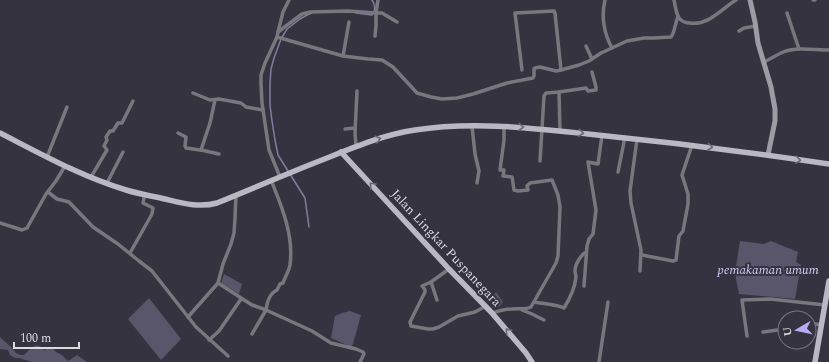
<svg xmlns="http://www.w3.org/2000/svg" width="829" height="362" font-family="Spectral,serif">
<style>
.green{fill:#59566b}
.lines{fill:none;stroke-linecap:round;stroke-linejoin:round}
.stream{stroke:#827d9e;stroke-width:1.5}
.street{stroke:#78777d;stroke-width:3.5}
.secondary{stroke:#9d9ca5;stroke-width:5}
.primary{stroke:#bab8c5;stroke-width:5.5}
.oneway{stroke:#6a6875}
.labels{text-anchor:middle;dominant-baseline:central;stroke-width:4;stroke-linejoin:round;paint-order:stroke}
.street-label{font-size:13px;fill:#dbdae1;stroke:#35333f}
.park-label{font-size:13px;font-style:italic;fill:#d1caf8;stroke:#35333f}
</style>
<rect width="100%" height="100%" fill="#35333f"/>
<g class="green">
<polygon points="740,241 764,244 771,241 798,252 796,262 801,265 795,299 739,294 735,273"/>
<polygon points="224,274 242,284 239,294 221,283"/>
<polygon points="496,292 503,302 499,307 491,299"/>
<polygon points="149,298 181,339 161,360 128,319"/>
<polygon points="350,311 361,315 353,344 351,347 331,338 335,316 342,313"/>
<path d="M0,337L13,349L16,353L20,355H24C31,349 36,340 44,350L51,347L56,352L62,355L68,361L77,355L87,362H32L19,358H15L10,355L8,350L0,349Z"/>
</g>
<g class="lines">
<g class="stream">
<path d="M356,13L372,15C376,11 375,4 372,0"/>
<polyline points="309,227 305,198 278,155 275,140 272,121 270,105 270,83 271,69 274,58 281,39 287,29 300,19 307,15 312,13"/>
</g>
<g class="street">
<path d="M605,0C601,16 604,34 612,48"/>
<path d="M674,0C675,5 676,13 679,18C681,21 686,23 690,23C708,26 721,9 736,0"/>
<polyline points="813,0 815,0"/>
<polyline points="787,13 799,49"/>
<polyline points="739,31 744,28 756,26"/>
<polyline points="278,32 283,12 289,0"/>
<polyline points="375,36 376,26 376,13 378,0"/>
<path d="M277,37L343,56L368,59L382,60L393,67L417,93L431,97L442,99L457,98L473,94L507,83L533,78L534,76V69L535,68L540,67L556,71L561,70L579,65L589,61L601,53L627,41L644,38H654L671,37C675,32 675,23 678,17"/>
<polyline points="586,46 592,59"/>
<polyline points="343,56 349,22"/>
<path d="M764,62C770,59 775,56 781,53C796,46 813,50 829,50"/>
<polyline points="522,70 515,13 554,11 555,13 561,70"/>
<polyline points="559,92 560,131"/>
<polyline points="193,93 210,100 219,99 241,103 246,107 263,110"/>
<polyline points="472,126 475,154 479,171 477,183"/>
<polyline points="345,129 355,128"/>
<polyline points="178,133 186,137 185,146 186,148 200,150 201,150 210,123 215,100"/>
<polyline points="637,139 630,191 631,203 641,250 640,271"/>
<polyline points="356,146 355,133 357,91"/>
<polyline points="201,150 219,154"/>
<polyline points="47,157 67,107"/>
<polyline points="540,161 544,96 546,93 559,92 586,88 588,91 596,90 596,87 592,72"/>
<polyline points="618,172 625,137"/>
<polyline points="91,177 107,150 104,146 107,140 106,137 110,131 113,131 118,123 122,123 133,101"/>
<polyline points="280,177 269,150 262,103 261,84 261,75 265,63 277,37 278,32 302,14 310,12 348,11 376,13 382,13 397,22"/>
<polyline points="107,183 123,152"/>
<polyline points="48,192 57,199 69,202 93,227 118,244 139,261 152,271 196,327 228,356"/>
<polyline points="0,223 22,230 27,228 46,194 56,181 65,166"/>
<polyline points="130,253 152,214 153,208 143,203 144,198 146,195"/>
<polyline points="642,255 673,261 676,260 679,236 683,231 688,204 688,194 682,175 692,145"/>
<polyline points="431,282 422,286 425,290 425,292 410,322 411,326 428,329 433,329 439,327 458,316 475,312 486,306"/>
<polyline points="218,283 252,305 266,310 312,331 331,343 356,349 363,352 364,354 360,362"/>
<polyline points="584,286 587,246 589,239 593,234 596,210 588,162 598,164 602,135"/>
<polyline points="437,300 431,282 449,269"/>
<path d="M534,302C544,304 555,304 564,308C569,300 575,287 576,277C576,275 575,273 575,271C575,264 581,255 586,252"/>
<polyline points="522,310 532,314 544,320"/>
<path d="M492,313C499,311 505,309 512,309C518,308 525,310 531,307L556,263L558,256L560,207L558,195L552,180L530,183L527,186L528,190L518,191L514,190L512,177L503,176L504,170H500L504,140V126"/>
<polyline points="188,317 218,283 223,264 231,244 234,233 235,218 236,195"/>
<polyline points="809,323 822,325"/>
<polyline points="763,332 785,329"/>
<path d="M252,334L266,310C267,302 270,293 277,290L280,284L283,283C285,277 289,271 290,265C294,236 282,207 271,180"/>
<polyline points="747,336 742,300 770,299 825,305"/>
<polyline points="209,340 219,331 241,299"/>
<polyline points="599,362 608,302"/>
</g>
<polyline class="secondary" points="750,0 755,22 758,43 771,87 775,109 775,121 768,155"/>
<g class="primary">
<path d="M0,133C41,154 82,177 126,190C139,194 152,196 165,199C182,203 199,208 217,203C252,189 286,174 322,160C352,148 382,135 415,130C472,121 531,128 588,134C669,142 749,152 829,164"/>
<polyline points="341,152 449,269 492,313 526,353 532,362"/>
<polyline points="815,362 829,281"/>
</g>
</g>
<defs><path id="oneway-chevron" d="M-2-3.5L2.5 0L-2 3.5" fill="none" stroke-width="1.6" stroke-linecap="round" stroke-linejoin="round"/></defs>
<g class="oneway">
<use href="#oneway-chevron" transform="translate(521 127) rotate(4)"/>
<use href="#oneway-chevron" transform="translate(581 133) rotate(6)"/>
<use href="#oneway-chevron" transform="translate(378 139) rotate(-16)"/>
<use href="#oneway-chevron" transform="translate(710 147) rotate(7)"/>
<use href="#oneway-chevron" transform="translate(798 160) rotate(8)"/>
<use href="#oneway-chevron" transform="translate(372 185) rotate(-133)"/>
<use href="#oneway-chevron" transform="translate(508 331) rotate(-131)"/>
</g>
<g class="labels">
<g class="street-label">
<text transform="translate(446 248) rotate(47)">Jalan Lingkar Puspanegara</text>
</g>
<g class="park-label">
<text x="768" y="270">pemakaman umum</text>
</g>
</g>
<g transform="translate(797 330) rotate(261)"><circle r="19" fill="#35333f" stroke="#777680"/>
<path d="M0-3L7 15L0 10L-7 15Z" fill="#b9abf7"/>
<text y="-6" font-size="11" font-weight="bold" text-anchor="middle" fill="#dbdae1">U</text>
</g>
<path d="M14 342v6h65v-6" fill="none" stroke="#dbdae1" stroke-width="2"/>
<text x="20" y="342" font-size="12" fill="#dbdae1" stroke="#35333f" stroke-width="3" paint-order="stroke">100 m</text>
</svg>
